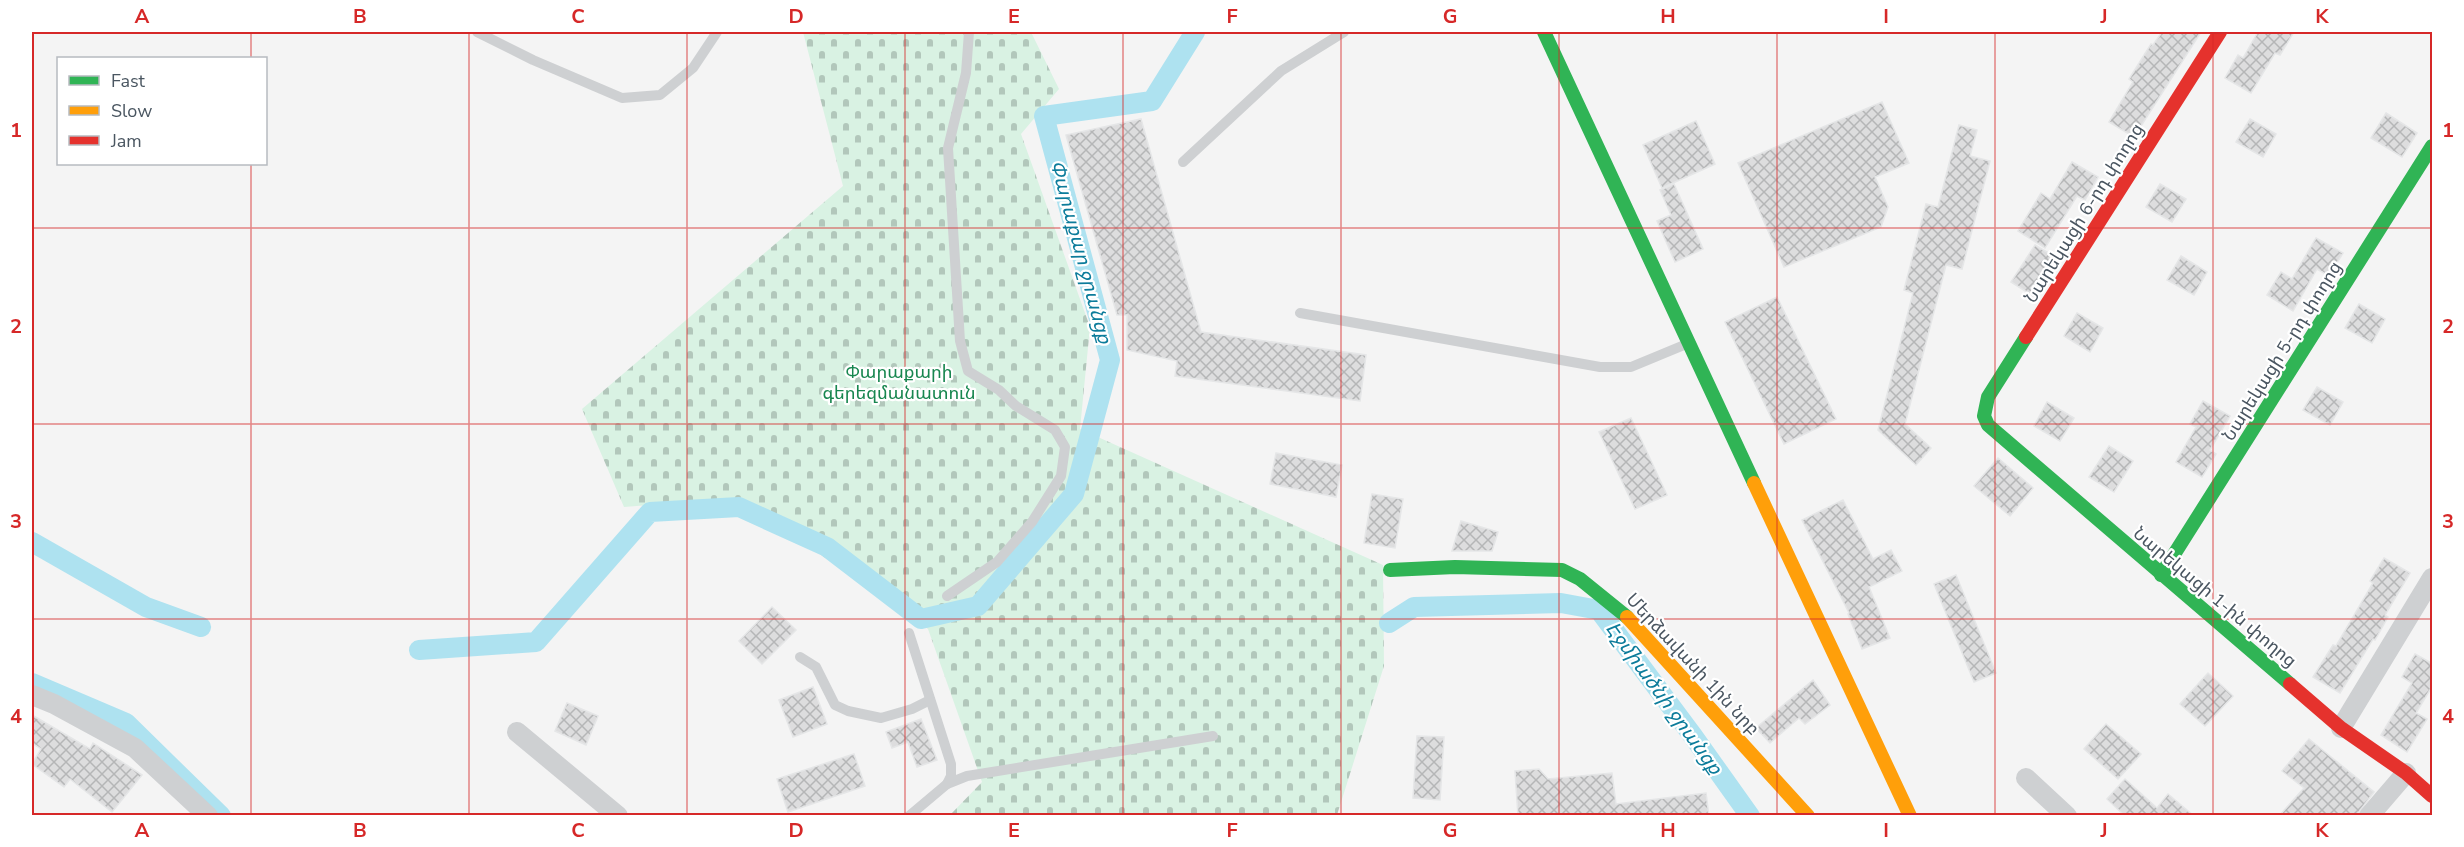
<svg xmlns="http://www.w3.org/2000/svg" width="2464" height="847" font-family="'Nunito Sans','Noto Sans Armenian',sans-serif">
<style>
.cemetery{fill:url(#cemetery-stones)}
.lines{fill:none;stroke-linecap:round;stroke-linejoin:round}
.canal{stroke:#aee2f0;stroke-width:20}
.building{fill:url(#building-cross-hatch);stroke:#e5e6e7;stroke-width:1.5}
.lane{stroke:#ced0d2;stroke-width:10}
.street{stroke:#ced0d2;stroke-width:20}
.fast{stroke:#30b455;stroke-width:14}
.slow{stroke:#ff9f0a;stroke-width:14}
.jam{stroke:#e5322d;stroke-width:14}
.grid{fill:none;stroke:#d62828;stroke-width:1.5;stroke-opacity:0.55}
.labels{text-anchor:middle;dominant-baseline:central;stroke-width:4.5;stroke-linejoin:round;paint-order:stroke}
.street-label{font-size:18px;fill:#4a5661;stroke:#fff}
.park-label{font-size:18px;fill:#17864f;stroke:#fff}
.water-label{font-size:20px;font-style:italic;fill:#0c7c9b;stroke:#fff}
.neatline{fill:none;stroke:#d62828;stroke-width:2}
.grid-label{font-size:20px;text-anchor:middle;font-weight:bold;fill:#d62828}
</style>
<defs>
<pattern id="cemetery-stones" width="16" height="16" patternUnits="userSpaceOnUse" patternTransform="scale(1.5)"><rect width="16" height="16" fill="#d9f2e3"/><path d="M2 7V4a2 2 0 0 1 4 0v3zM10 15v-3a2 2 0 0 1 4 0v3z" fill="#b2c7bb"/></pattern>
<pattern id="building-cross-hatch" width="8" height="8" patternUnits="userSpaceOnUse" patternTransform="scale(1.5)"><rect width="8" height="8" fill="#ddddde"/><path d="M0 0l8 8M0 8l8-8" fill="none" stroke="#b5b6b7"/></pattern>
</defs>
<rect width="100%" height="100%" fill="#f4f4f4"/>
<polygon class="cemetery" points="803,32 1031,32 1059,89 1021,134 1090,327 1080,429 1383,565 1384,666 1337,815 950,815 982,782 928,629 739,498 624,507 582,409 843,186"/>
<g class="lines">
<g class="canal">
<polyline points="32,542 146,607 201,627"/>
<polyline points="1389,623 1414,607 1561,603 1599,610 1693,736 1750,816"/>
<polyline points="419,650 536,642 650,512 739,507 827,547 921,619 978,606 1074,494 1110,360 1044,116 1152,101 1195,32"/>
<polyline points="32,683 126,723 221,816"/>
</g>
</g>
<g class="building">
<polygon points="2162,32 2201,32 2134,137 2109,122 2133,82 2129,79 2151,44 2153,45"/>
<polygon points="2258,32 2294,32 2280,55 2275,53 2251,93 2225,78 2238,55 2243,58"/>
<polygon points="1882,102 1909,163 1875,177 1888,207 1881,227 1784,267 1738,163"/>
<polygon points="2386,113 2417,133 2402,157 2371,138"/>
<polygon points="1141,119 1201,332 1366,355 1360,401 1175,376 1177,361 1127,350 1127,315 1117,315 1066,135"/>
<polygon points="2250,119 2276,134 2263,157 2236,142"/>
<polygon points="1696,121 1715,164 1662,188 1643,145"/>
<polygon points="1959,125 1977,130 1970,156 1990,161 1962,269 1946,265 1905,424 1931,448 1916,465 1878,430 1913,293 1904,290 1926,204 1938,207"/>
<polygon points="2072,162 2098,177 2085,200 2077,196 2045,248 2018,231 2041,193 2050,199"/>
<polygon points="1674,184 1703,249 1675,262 1657,221 1671,215 1660,190"/>
<polygon points="2160,184 2186,199 2172,222 2146,207"/>
<polygon points="2316,238 2343,253 2329,276 2317,269 2293,311 2267,295 2281,272 2292,279"/>
<polygon points="2035,245 2057,258 2033,296 2011,282"/>
<polygon points="2181,256 2207,272 2194,295 2167,280"/>
<polygon points="1777,297 1836,419 1784,444 1725,322"/>
<polygon points="2359,304 2385,319 2372,343 2345,328"/>
<polygon points="2077,313 2103,328 2090,352 2064,336"/>
<polygon points="2317,387 2343,402 2330,425 2303,410"/>
<polygon points="2203,401 2230,416 2210,450 2216,454 2202,477 2176,462 2196,427 2190,424"/>
<polygon points="2047,402 2074,418 2060,441 2034,426"/>
<polygon points="1631,418 1667,495 1635,509 1599,432"/>
<polygon points="2109,446 2133,461 2114,492 2089,477"/>
<polygon points="1276,453 1342,465 1336,497 1270,484"/>
<polygon points="1998,458 2033,488 2010,516 1974,486"/>
<polygon points="1372,494 1403,499 1395,548 1364,543"/>
<polygon points="1843,500 1873,559 1891,550 1902,571 1869,587 1890,638 1862,649 1848,614 1849,613 1802,520"/>
<polygon points="1461,521 1498,532 1492,551 1452,551"/>
<polygon points="2384,558 2410,573 2385,615 2388,617 2375,640 2373,639 2340,693 2313,677 2333,645 2336,646 2373,583 2370,581"/>
<polygon points="1956,575 1996,673 1974,682 1934,584"/>
<polygon points="772,607 796,630 762,664 739,641"/>
<polygon points="2415,654 2433,664 2433,685 2416,713 2427,719 2407,752 2381,735 2412,683 2402,677"/>
<polygon points="2208,673 2233,696 2205,726 2180,704"/>
<polygon points="1813,680 1830,705 1805,724 1799,718 1770,743 1756,728"/>
<polygon points="813,687 827,724 793,737 779,700"/>
<polygon points="567,703 598,716 586,745 555,731"/>
<polygon points="32,715 90,749 93,743 142,775 112,812 70,779 64,787 32,764 41,749 32,743"/>
<polygon points="921,719 937,760 917,767 908,742 892,748 886,732"/>
<polygon points="2106,724 2141,754 2118,779 2084,749"/>
<polygon points="1417,736 1444,737 1440,800 1413,798"/>
<polygon points="2309,739 2374,792 2356,816 2279,816 2304,788 2282,771"/>
<polygon points="854,754 865,786 788,812 777,779"/>
<polygon points="1539,769 1548,779 1612,773 1616,804 1706,793 1709,816 1518,816 1515,771"/>
<polygon points="2125,779 2157,808 2168,794 2194,816 2125,816 2107,799"/>
</g>
<g class="lines">
<g class="lane">
<polyline points="477,32 533,60 622,98 660,95 693,68 717,32"/>
<polyline points="1183,162 1281,71 1344,32"/>
<polyline points="1300,313 1600,367 1631,367 1689,343"/>
<polyline points="947,596 997,562 1032,522 1061,476 1065,447 1055,430 1016,406 999,390 968,371 960,341 948,148 966,73 969,32"/>
<polyline points="800,657 816,667 835,705 848,711 881,718 912,709 930,700"/>
<polyline points="947,784 967,776 1213,736"/>
<polyline points="909,816 947,784 951,776 951,764 909,633"/>
</g>
<g class="street">
<polyline points="32,695 54,704 135,748 208,816"/>
<polyline points="2341,728 2432,578"/>
<polyline points="517,732 618,816"/>
<polyline points="2026,778 2067,816"/>
<polyline points="2369,816 2406,773"/>
</g>
<g class="fast">
<polyline points="1544,32 1754,483"/>
<polyline points="2026,337 1988,397 1984,416 1988,425 2290,684"/>
<polyline points="1390,570 1455,567 1562,570 1580,579 1627,617"/>
<polyline points="2161,575 2432,146"/>
</g>
<g class="slow">
<polyline points="1754,483 1910,816"/>
<polyline points="1627,617 1808,816"/>
</g>
<g class="jam">
<polyline points="2026,337 2220,32"/>
<polyline points="2290,684 2341,728 2406,773 2432,796"/>
</g>
</g>
<path class="grid" d="M251,32V58M469,32V816M687,32V816M905,32V816M1123,32V816M1341,32V816M1559,32V816M1777,32V816M1995,32V816M2213,32V816M251,164V816M32,228H2432M32,424H2432M32,619H2432"/>
<g class="labels">
<g class="street-label">
<text transform="translate(2084 213) rotate(-58)">Նարեկացի 6-րդ փողոց</text>
<text transform="translate(2282 351) rotate(-58)">Նարեկացի 5-րդ փողոց</text>
<text transform="translate(2215 597) rotate(40)">Նարեկացի 1-ին փողոց</text>
<text transform="translate(1693 664) rotate(47)">Մերձավանի 1ին նրբ</text>
</g>
<g class="park-label">
<text x="899" y="372">Փարաքարի<tspan x="899" dy="21">գերեզմանատուն</tspan></text>
</g>
<g class="water-label">
<text transform="translate(1081 252) rotate(75)">Փարաքար ջրանցք</text>
<text transform="translate(1664 698) rotate(54)">Էջմիածնի ջրանցք</text>
</g>
</g>
<rect width="2464" height="847" fill="none" stroke="#ffffff" stroke-width="66"/>
<rect x="57" y="57" width="210" height="108" fill="#ffffff" stroke="#b7bbc0" stroke-width="1.5"/>
<rect x="69" y="76" width="30" height="9" fill="#30b455" stroke="#b7bbc0" stroke-width="1.5"/>
<text x="111" y="87" font-size="18" fill="#4a5661">Fast</text>
<rect x="69" y="106" width="30" height="9" fill="#ff9f0a" stroke="#b7bbc0" stroke-width="1.5"/>
<text x="111" y="117" font-size="18" fill="#4a5661">Slow</text>
<rect x="69" y="136" width="30" height="9" fill="#e5322d" stroke="#b7bbc0" stroke-width="1.5"/>
<text x="111" y="147" font-size="18" fill="#4a5661">Jam</text>
<rect x="33" y="33" width="2398" height="781" class="neatline"/>
<g class="grid-label">
<text x="142" y="23">A</text>
<text x="360" y="23">B</text>
<text x="578" y="23">C</text>
<text x="796" y="23">D</text>
<text x="1014" y="23">E</text>
<text x="1232" y="23">F</text>
<text x="1450" y="23">G</text>
<text x="1668" y="23">H</text>
<text x="1886" y="23">I</text>
<text x="2104" y="23">J</text>
<text x="2322" y="23">K</text>
<text x="16" y="137">1</text>
<text x="2448" y="137">1</text>
<text x="16" y="333">2</text>
<text x="2448" y="333">2</text>
<text x="16" y="528">3</text>
<text x="2448" y="528">3</text>
<text x="16" y="723">4</text>
<text x="2448" y="723">4</text>
<text x="142" y="837">A</text>
<text x="360" y="837">B</text>
<text x="578" y="837">C</text>
<text x="796" y="837">D</text>
<text x="1014" y="837">E</text>
<text x="1232" y="837">F</text>
<text x="1450" y="837">G</text>
<text x="1668" y="837">H</text>
<text x="1886" y="837">I</text>
<text x="2104" y="837">J</text>
<text x="2322" y="837">K</text>
</g>
</svg>
